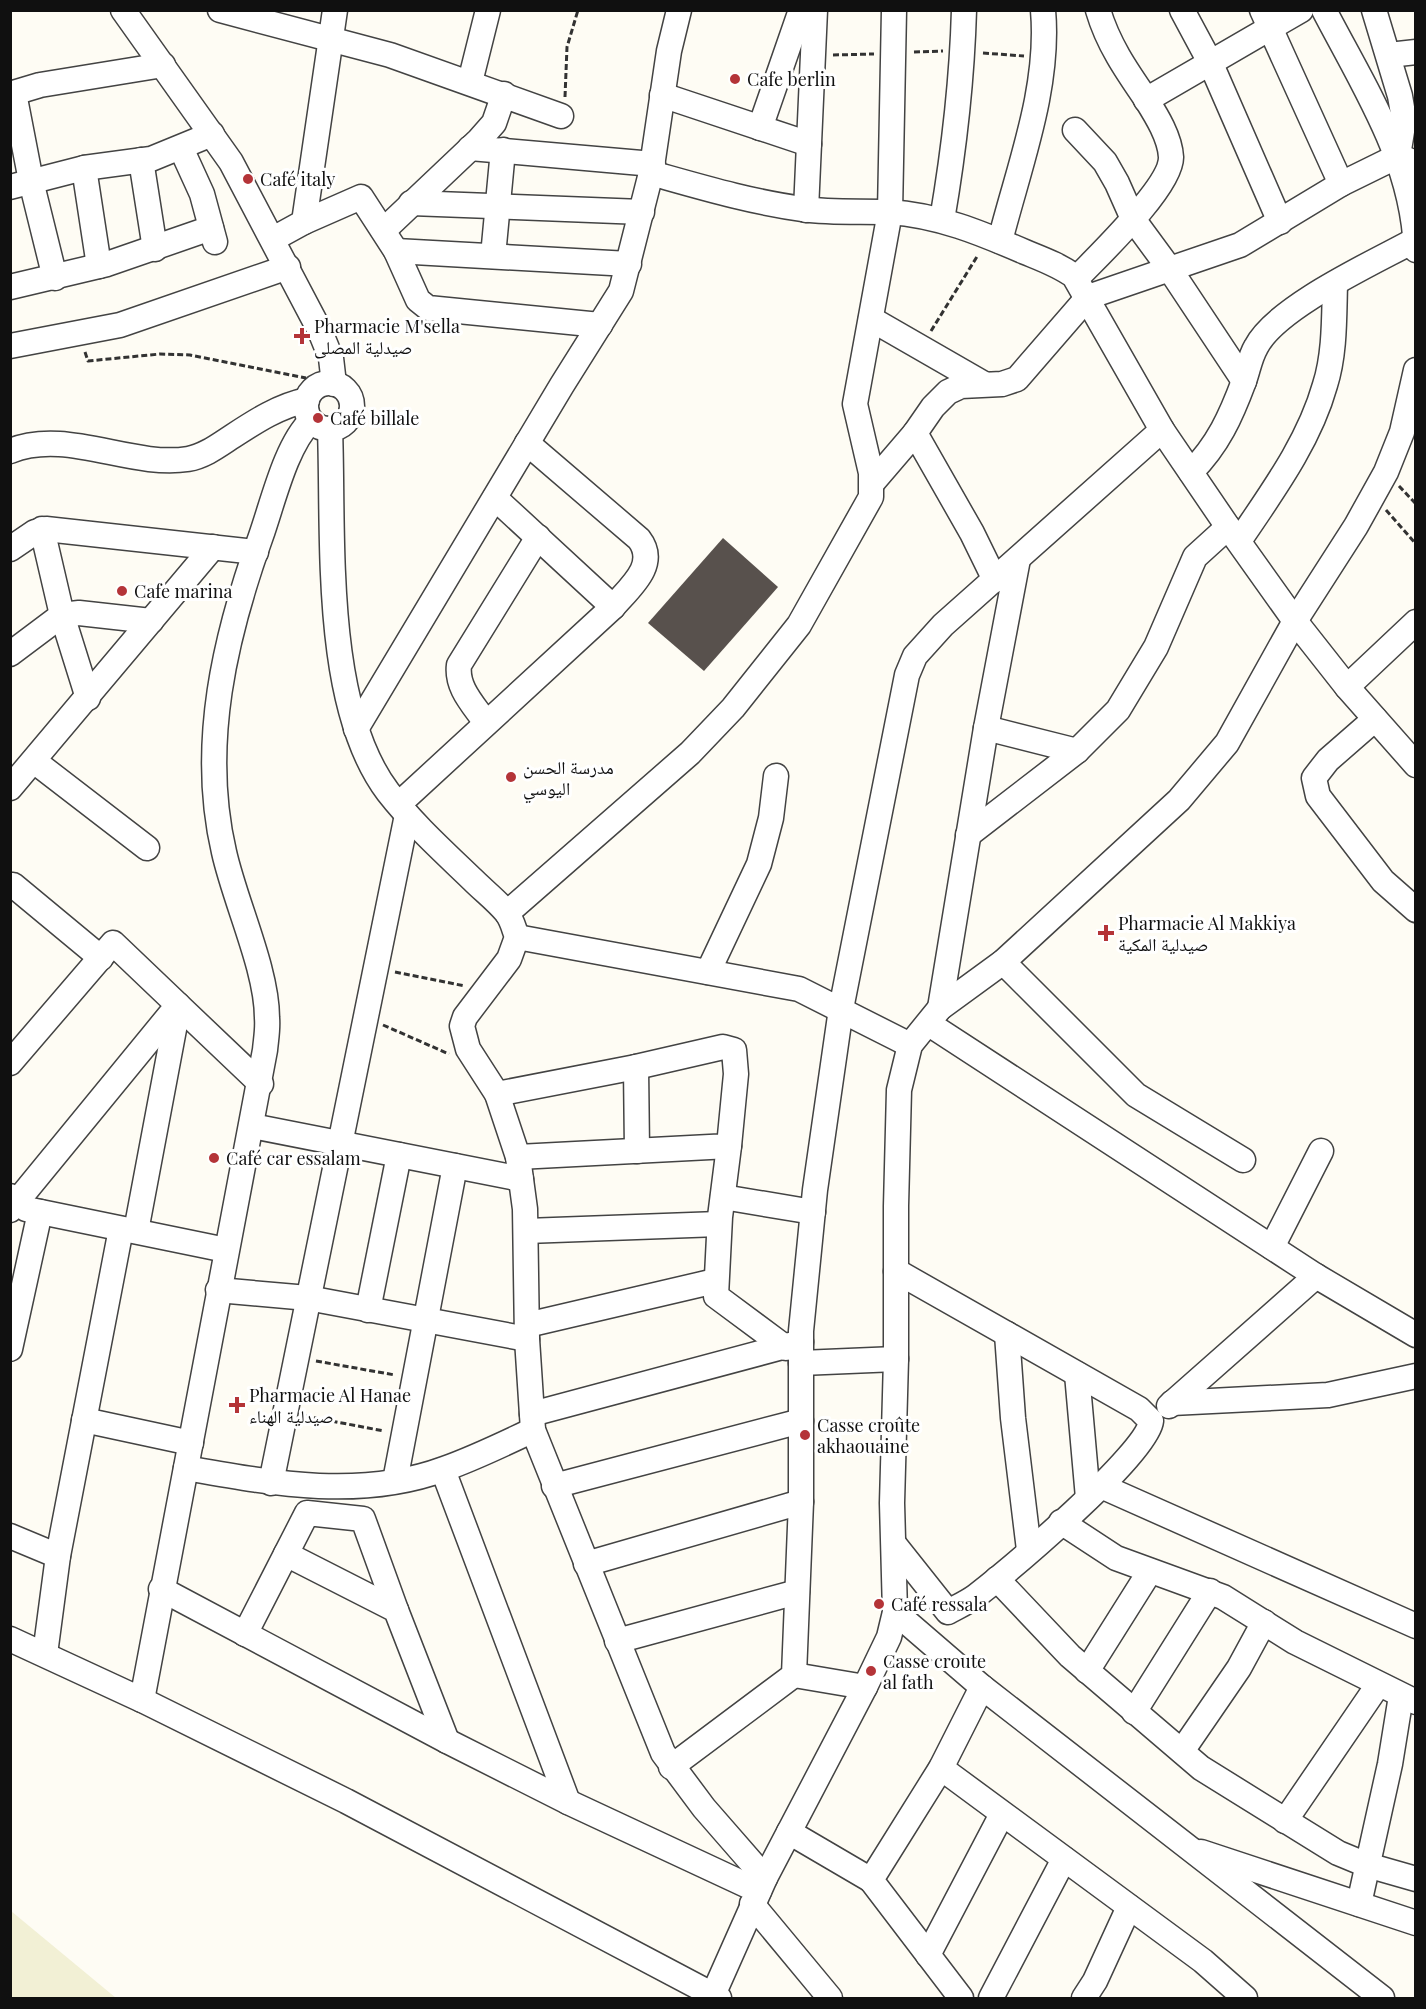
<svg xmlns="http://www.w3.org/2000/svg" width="1426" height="2009" font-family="'Playfair Display','Noto Naskh Arabic',serif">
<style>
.farmland{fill:#f2f0d5}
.building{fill:#58514d}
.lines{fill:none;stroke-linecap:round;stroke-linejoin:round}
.minor-casing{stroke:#434343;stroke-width:27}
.path{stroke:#323232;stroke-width:3;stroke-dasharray:6 3;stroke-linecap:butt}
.minor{stroke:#fff;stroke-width:24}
.poi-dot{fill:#b43438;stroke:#fff;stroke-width:2}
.labels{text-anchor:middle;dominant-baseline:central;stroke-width:6;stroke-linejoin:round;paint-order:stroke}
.poi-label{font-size:18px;fill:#101010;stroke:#fff;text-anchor:start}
</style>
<rect width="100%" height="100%" fill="#fefcf4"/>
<polygon class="farmland" points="11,1911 116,1998 11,1998"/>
<polygon class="building" points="723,538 778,587 704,671 648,623"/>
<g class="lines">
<g class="minor-casing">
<g id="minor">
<polyline points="123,10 231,162 320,331 331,358 334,384"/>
<polyline points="220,10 390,55 561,116"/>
<polyline points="1182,10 1211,64 1280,222"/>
<polyline points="1262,10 1341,184"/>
<path d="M1324,10C1364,87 1413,161 1416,250"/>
<polyline points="1374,10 1400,96 1404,119 1398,156"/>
<polyline points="1389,55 1416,52"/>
<polyline points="470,82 488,10"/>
<polyline points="14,93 31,181 55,278"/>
<polyline points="10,94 40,85 163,65"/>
<polyline points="662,95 809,144"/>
<polyline points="1146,100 1301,10"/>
<polyline points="760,128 801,10"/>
<polyline points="1075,130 1105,162 1117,183 1133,219 1169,268 1244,381"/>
<polyline points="181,148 202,194 215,242"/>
<polyline points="470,148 653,164"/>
<polyline points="141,160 155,249"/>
<polyline points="84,168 99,266"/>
<path d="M651,173C701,187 751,202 803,209C831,213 861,211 889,212C938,215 981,233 1025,252C1042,259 1059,265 1074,276L1162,430L1228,527L1295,621L1347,687L1416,765"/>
<polyline points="10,187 84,168 151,159 212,134"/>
<polyline points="411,203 642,212"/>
<polyline points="806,210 815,10"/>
<path d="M942,220C954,150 962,81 964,10"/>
<polyline points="304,222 361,197 396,251 418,300 428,308 600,325"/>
<polyline points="384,230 479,140 494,123 504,94"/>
<polyline points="273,239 304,222 335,10"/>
<path d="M1000,241C1019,166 1050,88 1043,10"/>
<polyline points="396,251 629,264"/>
<polyline points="493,256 503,150"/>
<path d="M1077,278C1098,256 1172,186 1171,157C1170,137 1156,115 1146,99C1126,70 1108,44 1098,10"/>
<polyline points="10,287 107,264 211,228"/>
<polyline points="871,319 984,384"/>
<polyline points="10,346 120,325 288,267"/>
<circle cx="329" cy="406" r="23"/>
<path d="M330,429C334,535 322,705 388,792C413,824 444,852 473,880C484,891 497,901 506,912C512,919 514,929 517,937L509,959L465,1017L462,1026L468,1049L497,1094L518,1157L525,1209L527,1339L533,1430L663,1753L704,1808L765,1878"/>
<polyline points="915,433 972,533 995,580"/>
<path d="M10,451C67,428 130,468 188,459C205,456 219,445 233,436C256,421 279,406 307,400"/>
<path d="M1191,472C1218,445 1231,416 1244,381C1248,370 1250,357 1256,347C1276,307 1375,262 1415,240"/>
<polyline points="873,482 915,433 933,407 948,392 961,386 1002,384 1017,379 1088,297 1240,245 1341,184 1398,156 1416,163"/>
<polyline points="495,498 613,607"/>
<polyline points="42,529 62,615 88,698"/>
<path d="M1239,541C1272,492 1309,442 1325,385C1335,354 1334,317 1335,284"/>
<polyline points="10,549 35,532 46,529 256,552"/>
<polyline points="10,654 62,615 79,613 151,621"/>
<polyline points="1347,687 1416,622"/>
<polyline points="1375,719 1328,760 1314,778 1318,796 1383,881 1416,910"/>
<path d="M486,723C474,705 456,688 459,665L538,537"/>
<polyline points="986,728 1077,751"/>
<polyline points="356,729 562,385 621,291 651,173 669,51 679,10"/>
<polyline points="34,761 147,848"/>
<polyline points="10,788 213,547"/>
<path d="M399,804L613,607C629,588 659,565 639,539L527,443"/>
<polyline points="968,835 1077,751 1118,710 1156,647 1195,557 1228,527"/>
<polyline points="13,885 101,958"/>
<polyline points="507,913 690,753 733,708 799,625 871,497 871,473 855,404 890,212 894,10"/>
<polyline points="517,937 799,989 910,1045"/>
<polyline points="1003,962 1136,1095 1243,1160"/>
<polyline points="708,972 759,864 771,818 776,776"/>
<polyline points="178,1005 261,1084"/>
<polyline points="940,1008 986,728 1018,559"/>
<polyline points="929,1024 1316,1276 1416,1335"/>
<polyline points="10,1063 113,943 178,1005 10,1210"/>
<polyline points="636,1067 637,1151"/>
<polyline points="497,1094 636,1067 723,1047 734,1050 736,1074 729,1146 518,1157"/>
<polyline points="252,1126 521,1179"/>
<polyline points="729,1146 720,1217 716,1296 786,1348"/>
<polyline points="10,1196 26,1209 226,1250"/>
<polyline points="723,1197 813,1212"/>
<polyline points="136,1231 178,1008"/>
<polyline points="526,1231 719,1224"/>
<polyline points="1272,1247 1321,1151"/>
<polyline points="218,1290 308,1298 527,1339"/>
<polyline points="368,1310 399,1155"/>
<polyline points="527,1325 715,1281"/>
<polyline points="1007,1334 1013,1418 1029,1550"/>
<polyline points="10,1349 40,1212"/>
<polyline points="801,1363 896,1359"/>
<polyline points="1077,1374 1088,1498"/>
<polyline points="1172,1403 1328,1395 1416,1376"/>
<polyline points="1169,1406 1316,1276"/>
<polyline points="532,1414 801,1342"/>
<polyline points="84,1420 191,1443"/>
<path d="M186,1468C271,1483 360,1500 444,1469C475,1458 504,1444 533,1430"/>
<polyline points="443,1470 568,1802"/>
<polyline points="395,1481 455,1166"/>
<polyline points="271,1483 407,815"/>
<polyline points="554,1486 801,1421"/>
<polyline points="1101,1486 1416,1626"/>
<polyline points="1061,1522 1116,1558 1223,1597 1295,1642 1416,1702"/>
<polyline points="10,1536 58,1556"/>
<path d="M894,1544L948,1612C957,1607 968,1602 976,1596C1008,1571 1148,1454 1151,1421L1139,1409L896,1271"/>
<polyline points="286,1554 307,1513 363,1519 396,1610"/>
<polyline points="586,1564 801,1502"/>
<polyline points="997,1579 1070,1656 1201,1768 1338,1853 1367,1865 1416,1879"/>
<polyline points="161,1589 447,1741 568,1802 759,1891"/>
<polyline points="895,1612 982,1687 1382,1998"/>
<polyline points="245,1634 286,1554 396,1610 447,1741"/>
<polyline points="10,1639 142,1700 346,1801 719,1998"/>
<polyline points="617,1641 797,1592"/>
<polyline points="45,1654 58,1556 121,1229"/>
<polyline points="1087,1671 1150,1571"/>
<polyline points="794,1675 865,1687"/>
<path d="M142,1700L265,1050C266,1039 268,1029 267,1018C267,969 235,902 224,852C199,745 225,636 261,536C273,502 286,445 311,421"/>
<polyline points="1134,1712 1210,1591"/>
<polyline points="1182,1751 1239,1668 1264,1622"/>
<polyline points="671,1767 794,1675 801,1502 801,1331 815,1190 841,1009 907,675 915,656 943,625 1162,430"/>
<polyline points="941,1768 1203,1961 1245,1998"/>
<polyline points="1285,1821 1378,1685"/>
<polyline points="789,1832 871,1880"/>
<polyline points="1201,1852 1416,1923"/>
<polyline points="752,1904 830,1998"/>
<polyline points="1359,1904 1390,1764 1401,1696"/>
<polyline points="928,1955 1002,1814"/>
<polyline points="713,1995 765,1878 865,1687 889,1637 895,1612 892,1503 896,1359 896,1206 899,1090 910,1045 940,1008 1003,962 1179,800 1227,743 1295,621 1356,526 1386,472 1402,432 1416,370"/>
<polyline points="961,1998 871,1880 941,1768 982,1687"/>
<polyline points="991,1998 1064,1859"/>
<polyline points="1084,1998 1095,1981 1129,1907"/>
</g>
</g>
<g class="path">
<polyline points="914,52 943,51"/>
<polyline points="983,53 1024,56"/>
<polyline points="833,55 874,54"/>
<polyline points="565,97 567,47 578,10"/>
<polyline points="931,331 978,255"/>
<polyline points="85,352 88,361 160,354 190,355 306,378"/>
<polyline points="1399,486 1416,504"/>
<polyline points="1386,510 1416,544"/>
<polyline points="395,972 465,986"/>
<polyline points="383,1025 449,1054"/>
<polyline points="316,1361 395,1375"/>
<polyline points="305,1416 384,1431"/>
</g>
<use href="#minor" class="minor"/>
</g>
<g class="poi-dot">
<circle cx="735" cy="79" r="6"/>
<circle cx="248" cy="179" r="6"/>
<path d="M299 327h6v6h6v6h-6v6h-6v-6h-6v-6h6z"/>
<circle cx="318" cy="418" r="6"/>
<circle cx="122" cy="591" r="6"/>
<circle cx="511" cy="777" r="6"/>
<path d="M1103 924h6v6h6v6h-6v6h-6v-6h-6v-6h6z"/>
<circle cx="214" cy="1158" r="6"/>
<path d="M234 1396h6v6h6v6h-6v6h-6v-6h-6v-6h6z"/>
<circle cx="805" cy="1435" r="6"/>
<circle cx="879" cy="1604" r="6"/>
<circle cx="871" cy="1671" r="6"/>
</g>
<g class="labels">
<g class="poi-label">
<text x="747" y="79">Cafe berlin</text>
<text x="260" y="179">Café italy</text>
<text x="314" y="326">Pharmacie M'sella<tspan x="314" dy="21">صيدلية المصلى</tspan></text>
<text x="330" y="418">Café billale</text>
<text x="134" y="591">Cafe marina</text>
<text x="523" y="767">مدرسة الحسن<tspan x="523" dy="21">اليوسي</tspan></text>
<text x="1118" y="923">Pharmacie Al Makkiya<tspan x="1118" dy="21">صيدلية المكية</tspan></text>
<text x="226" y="1158">Café car essalam</text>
<text x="249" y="1395">Pharmacie Al Hanae<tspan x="249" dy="21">صيدلية الهناء</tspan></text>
<text x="817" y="1425">Casse croûte<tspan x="817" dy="21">akhaouaine</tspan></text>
<text x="891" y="1604">Café ressala</text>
<text x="883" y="1661">Casse croute<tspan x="883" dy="21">al fath</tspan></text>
</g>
</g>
<rect width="1426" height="2009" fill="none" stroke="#101010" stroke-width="24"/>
</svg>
